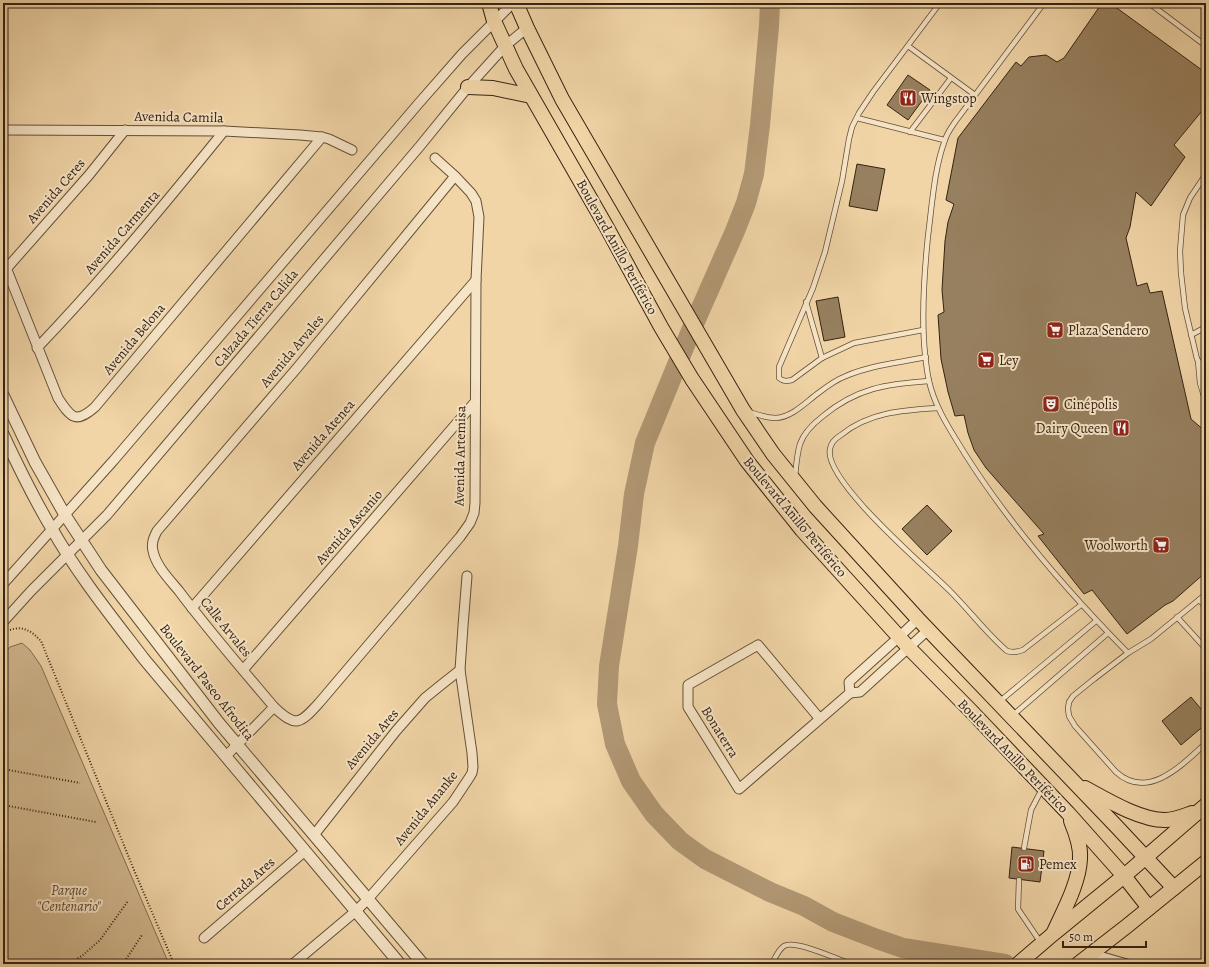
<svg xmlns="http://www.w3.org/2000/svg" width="1209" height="967" font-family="Alegreya,serif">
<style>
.green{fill:#d1b78e;stroke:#836d50}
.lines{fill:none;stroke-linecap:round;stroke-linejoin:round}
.river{stroke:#b19874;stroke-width:20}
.building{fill:#97805f;stroke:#352312}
.service-casing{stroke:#645037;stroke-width:6}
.minor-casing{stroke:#645037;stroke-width:11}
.tertiary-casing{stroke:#645037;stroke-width:13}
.primary-casing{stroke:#352312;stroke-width:16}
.path{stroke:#352312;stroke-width:2;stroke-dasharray:1 2;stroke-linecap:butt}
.service{stroke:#f6e4c6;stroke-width:4.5}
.minor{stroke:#f6e4c6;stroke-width:9}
.tertiary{stroke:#f6e4c6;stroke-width:11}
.primary{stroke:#f1d5a7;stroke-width:14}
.labels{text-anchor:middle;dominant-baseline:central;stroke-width:4;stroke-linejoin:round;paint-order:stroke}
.poi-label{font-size:14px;fill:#352312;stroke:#f6e4c6;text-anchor:start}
.street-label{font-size:14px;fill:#352312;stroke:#f6e4c6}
.park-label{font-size:14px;font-style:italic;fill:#5c4831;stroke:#f6e4c6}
</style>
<rect width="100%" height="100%" fill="#f1d5a7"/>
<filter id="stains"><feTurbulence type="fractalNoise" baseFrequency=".005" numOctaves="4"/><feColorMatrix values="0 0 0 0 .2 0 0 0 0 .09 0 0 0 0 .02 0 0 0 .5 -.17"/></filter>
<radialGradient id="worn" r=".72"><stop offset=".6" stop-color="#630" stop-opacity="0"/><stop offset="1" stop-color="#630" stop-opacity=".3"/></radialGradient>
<polygon class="green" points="22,643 30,650 41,666 169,964 3,964 3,654 10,647"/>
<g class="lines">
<polyline class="river" points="770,3 769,26 760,125 754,174 746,203 735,231 690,333 645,443 634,494 628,546 609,666 607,704 615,744 631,781 654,814 680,841 705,859 770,892 804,906 833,922 877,939 903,948 1005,964"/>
</g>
<g class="building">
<polygon points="1102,3 1110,3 1206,73 1206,106 1174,145 1185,157 1151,206 1136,192 1130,227 1126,238 1137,286 1147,283 1150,293 1162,291 1191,419 1206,432 1206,572 1173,601 1165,605 1127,634 1092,590 1084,594 1038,536 1044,534 986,468 974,450 968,433 964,415 955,416 948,392 941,359 938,315 944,312 942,290 945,241 948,222 954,204 946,200 958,138 1016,62 1021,66 1029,57 1046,55 1057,62 1064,58"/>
<polygon points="908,75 930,90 908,120 887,105"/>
<polygon points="857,164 885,169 877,211 849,206"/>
<polygon points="838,297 845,337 824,341 816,301"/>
<polygon points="927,505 952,531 927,555 902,529"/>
<polygon points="1191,697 1206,715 1206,724 1181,745 1162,721"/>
<polygon points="1012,847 1044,851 1040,882 1009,878"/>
</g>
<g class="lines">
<g class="service-casing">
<g id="service">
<path d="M1044,3L955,122C951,128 947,133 945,140C934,169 932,206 928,236C924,275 921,315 925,354C926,363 927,372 929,381C935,408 951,431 965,454C1011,527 1068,592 1128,653L1151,639L1206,594"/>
<polyline points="1149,3 1206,46"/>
<polyline points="908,46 975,95"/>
<polyline points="857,118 944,140"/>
<polyline points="910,132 951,78"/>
<polyline points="1206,174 1190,198 1183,215 1180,251 1181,273 1185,308 1197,359 1206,372"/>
<polyline points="806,302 822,358"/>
<path d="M923,330L854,343L822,358L792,380C787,381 784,382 779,378V367L813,288L825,252L842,181L849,139L852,127L859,113L873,92L940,3"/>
<polyline points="1191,335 1206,327"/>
<polyline points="1198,361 1200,383 1206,403"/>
<path d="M938,408C904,410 869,412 841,435C836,438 831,442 830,449C823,480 927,568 950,591C970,611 986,633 1007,651C1013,653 1017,652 1023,650L1081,605"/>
<path d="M749,412C758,415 767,418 776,418C792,417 805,403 817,394C826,387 835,380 846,376C871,365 899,363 926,357"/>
<path d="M795,477C796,466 797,454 800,444C804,432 814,423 823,416C857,388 886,384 929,381"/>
<polyline points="1199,600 1206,607"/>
<polyline points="1177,617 1206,649"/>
<path d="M1128,653L1094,679L1073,696L1069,702L1068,709L1069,716L1075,726L1116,772C1148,801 1182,765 1206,743"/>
<polyline points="999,702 1096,621"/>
<polyline points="1012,716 1108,633"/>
<polyline points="1024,848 1031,810 1042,789"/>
<polyline points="1019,880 1018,909 1041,943"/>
<path d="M772,964C775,958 778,950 784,946C795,939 838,960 852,964"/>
</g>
</g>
<g class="minor-casing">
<g id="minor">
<polyline points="3,130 224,131 300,135 322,137 329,139 352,150"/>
<path d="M435,158L455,176L471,193L476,201L479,217L476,280L475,503L474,513L470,523L460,537L319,703C300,724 296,728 274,707C242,669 209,631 179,591C170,580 156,566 153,551C151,543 154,537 157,531L297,368L455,176"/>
<path d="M3,260L58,398C71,418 76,424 95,407L322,137"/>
<polyline points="3,283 7,268 89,175 125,130"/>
<path d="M37,348C103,279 164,205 224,131"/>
<polyline points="3,584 114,460 419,103 462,54 513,3"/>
<polyline points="192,608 476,280"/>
<polyline points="3,622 31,591 107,515 420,146 468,87 505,46 527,28"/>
<polyline points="243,670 475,402"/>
<polyline points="850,693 849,682 899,637 918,619"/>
<polyline points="850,693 860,692 928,630"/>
<polyline points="820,719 758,645 688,685 688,707 739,789 850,693"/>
<polyline points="226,756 274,707"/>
<polyline points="314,835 396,731 425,698 441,685 460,670"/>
<polyline points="204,938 305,851"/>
<polyline points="1092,954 1127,964"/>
<polyline points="293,964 356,911 368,899 453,802 469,778 472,773 473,767 472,753 460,670 463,626 467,576"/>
</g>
</g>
<g class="tertiary-casing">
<g id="tertiary">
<polyline points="3,395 35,462 65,515 101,570 219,723 423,964"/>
<path d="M3,434C18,466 34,499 52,529C78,575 112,617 144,659L400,964"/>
</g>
</g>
<g class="primary-casing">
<g id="primary">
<polyline points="489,3 494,21 516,69 606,226 661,327 692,379 747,461 802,530 909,648 971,711 1068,813 1124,876 1149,908"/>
<polyline points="516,3 527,28 562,99 743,410 773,454 815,506 918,619 1117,827 1174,888"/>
<polyline points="468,87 493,88 531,96"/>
<path d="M1085,788C1107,800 1140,820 1165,820C1175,820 1184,816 1192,813"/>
<path d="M1054,932C1064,910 1079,883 1080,859C1081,846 1076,833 1071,821"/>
<polyline points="1018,964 1053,934 1124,876 1206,805"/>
<polyline points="1078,964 1127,926 1206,862"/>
</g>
</g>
<g class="path">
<path d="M10,630C24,625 32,632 41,641L134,870L174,964"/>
<polyline points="3,636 6,632"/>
<polyline points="3,769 80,783"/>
<polyline points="3,805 96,822"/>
<polyline points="67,964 82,956 100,940 128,901"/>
<polyline points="123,964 142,935"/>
</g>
<use href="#service" class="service"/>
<use href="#minor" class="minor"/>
<use href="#tertiary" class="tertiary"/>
<use href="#primary" class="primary"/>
</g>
<defs>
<g id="restaurant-square" transform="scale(0.9)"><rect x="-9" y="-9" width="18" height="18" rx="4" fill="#8f2418" stroke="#f6e4c6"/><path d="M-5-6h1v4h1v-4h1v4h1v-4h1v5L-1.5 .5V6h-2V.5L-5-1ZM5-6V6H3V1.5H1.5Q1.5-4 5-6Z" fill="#fff"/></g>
<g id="supermarket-square" transform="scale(0.9)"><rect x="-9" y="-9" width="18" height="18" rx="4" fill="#8f2418" stroke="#f6e4c6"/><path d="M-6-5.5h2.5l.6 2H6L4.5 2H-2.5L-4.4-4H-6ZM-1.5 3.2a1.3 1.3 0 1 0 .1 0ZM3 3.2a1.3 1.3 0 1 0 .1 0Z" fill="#fff"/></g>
<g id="theatre-square" transform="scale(0.9)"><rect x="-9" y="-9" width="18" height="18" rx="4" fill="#8f2418" stroke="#f6e4c6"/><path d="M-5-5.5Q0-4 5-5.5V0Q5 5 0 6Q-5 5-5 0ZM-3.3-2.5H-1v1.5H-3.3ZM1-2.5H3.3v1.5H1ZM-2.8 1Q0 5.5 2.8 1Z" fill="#fff"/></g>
<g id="fuel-square" transform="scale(0.9)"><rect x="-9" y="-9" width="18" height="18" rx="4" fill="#8f2418" stroke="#f6e4c6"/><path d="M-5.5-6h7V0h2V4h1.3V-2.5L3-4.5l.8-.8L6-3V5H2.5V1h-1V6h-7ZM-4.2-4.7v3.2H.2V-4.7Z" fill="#fff"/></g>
</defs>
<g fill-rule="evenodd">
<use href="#restaurant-square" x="908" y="98"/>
<use href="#supermarket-square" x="1055" y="330"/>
<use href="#supermarket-square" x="986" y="360"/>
<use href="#theatre-square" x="1051" y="404"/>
<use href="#restaurant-square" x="1121" y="428"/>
<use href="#supermarket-square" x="1161" y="545"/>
<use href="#fuel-square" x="1026" y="864"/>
</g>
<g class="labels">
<g class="poi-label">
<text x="921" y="98">Wingstop</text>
<text x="1068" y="330">Plaza Sendero</text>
<text x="999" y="360">Ley</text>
<text x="1064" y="404">Cinépolis</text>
<text x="1108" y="428" text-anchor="end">Dairy Queen</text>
<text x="1148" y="545" text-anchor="end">Woolworth</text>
<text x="1039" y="864">Pemex</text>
</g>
<g class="street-label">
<text transform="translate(179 117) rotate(1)">Avenida Camila</text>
<text transform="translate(56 191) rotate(-49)">Avenida Ceres</text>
<text transform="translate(122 232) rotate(-49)">Avenida Carmenta</text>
<text transform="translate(617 247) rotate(61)">Boulevard Anillo Periférico</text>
<text transform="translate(256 318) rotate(-50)">Calzada Tierra Calida</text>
<text transform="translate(134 339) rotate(-50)">Avenida Belona</text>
<text transform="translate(292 351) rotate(-50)">Avenida Arvales</text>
<text transform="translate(323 435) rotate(-49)">Avenida Atenea</text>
<text transform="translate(460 456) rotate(-89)">Avenida Artemisa</text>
<text transform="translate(795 517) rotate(50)">Boulevard Anillo Periférico</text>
<text transform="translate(349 527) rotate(-49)">Avenida Ascanio</text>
<text transform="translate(226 627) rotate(51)">Calle Arvales</text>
<text transform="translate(207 682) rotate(52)">Boulevard Paseo Afrodita</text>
<text transform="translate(720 732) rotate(58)">Bonaterra</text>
<text transform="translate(372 739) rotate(-50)">Avenida Ares</text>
<text transform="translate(1013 756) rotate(46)">Boulevard Anillo Periférico</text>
<text transform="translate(426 808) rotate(-51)">Avenida Ananke</text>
<text transform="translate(245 884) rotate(-41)">Cerrada Ares</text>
</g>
<g class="park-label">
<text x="69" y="890">Parque<tspan x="69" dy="16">"Centenario"</tspan></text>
</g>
</g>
<rect width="1209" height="967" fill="none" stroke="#f1d5a7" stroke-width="16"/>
<rect x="4" y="4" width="1201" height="959" fill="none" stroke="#352312" stroke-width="2"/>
<rect x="8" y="8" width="1193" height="951" fill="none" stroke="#352312"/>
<path d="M1063 941v6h83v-6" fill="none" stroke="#352312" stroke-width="2"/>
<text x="1069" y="941" font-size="12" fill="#352312" stroke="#f6e4c6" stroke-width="3" paint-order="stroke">50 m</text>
<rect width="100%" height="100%" filter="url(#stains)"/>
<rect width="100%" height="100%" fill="url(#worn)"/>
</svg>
